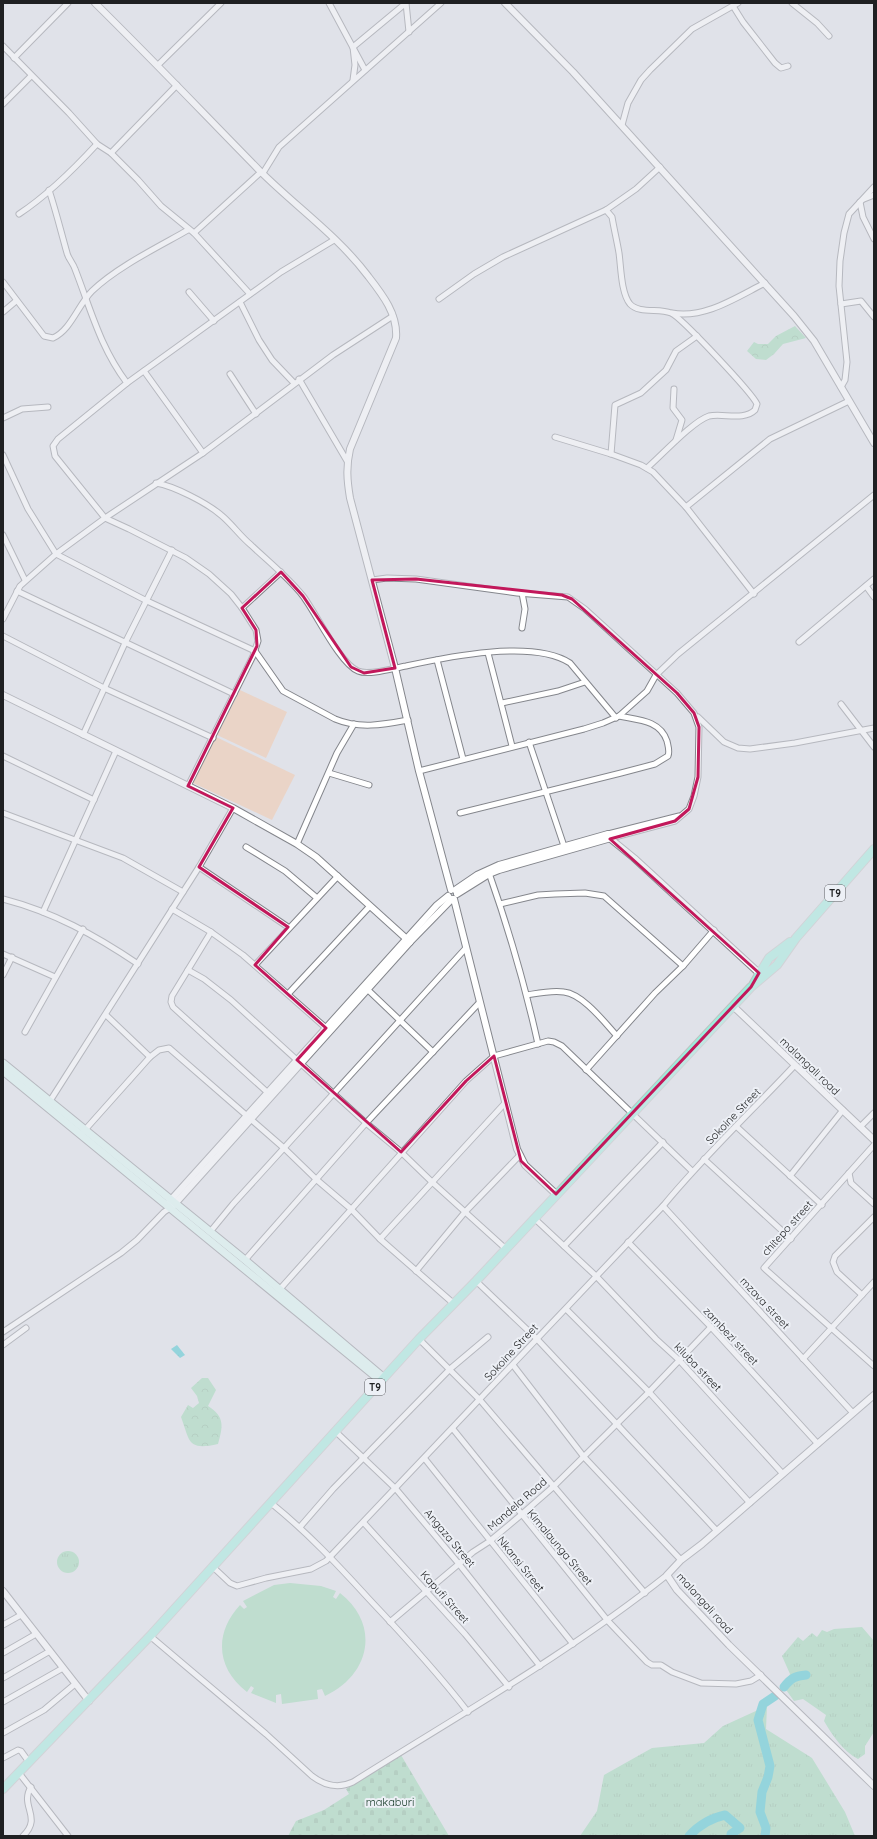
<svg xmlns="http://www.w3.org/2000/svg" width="877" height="1839" font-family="Quicksand,sans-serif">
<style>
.education{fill:#ead4c7}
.grass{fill:url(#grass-tufts)}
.forest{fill:url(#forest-crowns)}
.cemetery{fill:url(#cemetery-stones)}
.pitch{fill:#97d7af}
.water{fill:url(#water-ripples)}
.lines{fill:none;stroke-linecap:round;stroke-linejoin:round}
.river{stroke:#39c3cc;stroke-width:9}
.minor-casing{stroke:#84868c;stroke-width:7}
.tertiary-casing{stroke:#84868c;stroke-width:8}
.secondary-casing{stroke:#84868c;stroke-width:9}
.trunk-casing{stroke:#c0c1c1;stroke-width:10}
.minor{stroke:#fff;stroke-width:5}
.tertiary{stroke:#fff;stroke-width:6}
.secondary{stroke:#d9f8f2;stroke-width:7}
.trunk{stroke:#9aeedc;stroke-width:8}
.marked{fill:none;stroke:#c2185b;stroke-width:3;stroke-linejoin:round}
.labels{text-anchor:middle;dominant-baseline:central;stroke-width:4;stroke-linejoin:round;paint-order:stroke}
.shield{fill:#edf0f6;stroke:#5d5e62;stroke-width:1}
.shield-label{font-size:10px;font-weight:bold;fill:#1f2022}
.street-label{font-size:11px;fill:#1f2022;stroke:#edf0f6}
.park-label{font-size:11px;fill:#0f3521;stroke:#edf0f6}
</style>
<defs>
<pattern id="grass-tufts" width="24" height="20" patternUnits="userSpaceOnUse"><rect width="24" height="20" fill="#97d7af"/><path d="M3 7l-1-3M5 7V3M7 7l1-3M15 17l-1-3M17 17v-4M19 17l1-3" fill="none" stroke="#82b896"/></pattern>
<pattern id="forest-crowns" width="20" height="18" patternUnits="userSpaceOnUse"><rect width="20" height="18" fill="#97d7af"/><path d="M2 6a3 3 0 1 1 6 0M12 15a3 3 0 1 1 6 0" fill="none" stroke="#82b896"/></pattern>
<pattern id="cemetery-stones" width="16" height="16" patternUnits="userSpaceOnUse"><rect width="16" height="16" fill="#97d7af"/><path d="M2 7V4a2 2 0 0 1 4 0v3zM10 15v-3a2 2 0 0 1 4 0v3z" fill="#82b896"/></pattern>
<pattern id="water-ripples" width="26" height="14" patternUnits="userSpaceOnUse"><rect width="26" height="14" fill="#39c3cc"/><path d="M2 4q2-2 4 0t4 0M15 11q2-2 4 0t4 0" fill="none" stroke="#32a7af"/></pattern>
</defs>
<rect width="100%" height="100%" fill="#e0e2e9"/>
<g class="education">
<polygon points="240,690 287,712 266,758 217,735"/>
<polygon points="214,736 295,775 272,820 193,783"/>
</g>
<g class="grass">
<circle cx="68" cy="1562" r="11"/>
<path d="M862,1627L874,1641V1732L865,1746V1754L858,1759C843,1751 832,1735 824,1721L826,1715L803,1699L794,1701L784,1687L790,1674L782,1656L798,1637L803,1641L812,1633L817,1637L822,1630L827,1632L834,1629Z"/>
<polygon points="767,1706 766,1729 812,1758 845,1812 855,1836 580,1836 597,1811 604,1775 652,1748 704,1743 723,1726"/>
</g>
<g class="forest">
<polygon points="795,326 806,338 783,344 774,354 766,360 756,359 747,351 754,342 758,344 768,344 776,336"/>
<path d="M202,1378H208L216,1390L208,1406C225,1417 223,1426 218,1444C187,1451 190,1441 181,1417L188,1405L193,1408L199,1403L197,1396L191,1388Z"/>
</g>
<polygon class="cemetery" points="401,1755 449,1836 288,1836 296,1821 324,1810 349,1794 346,1789"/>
<path class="pitch" d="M290,1583L321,1586L336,1591L333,1597L336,1599L340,1593C381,1625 370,1675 325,1696L322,1689L317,1690L318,1699L282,1704L281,1694L276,1695V1703L251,1693L254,1688L251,1686L247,1692C216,1668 214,1633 240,1605L244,1609L247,1607L243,1601L274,1585Z"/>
<polygon class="water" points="177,1345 185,1355 180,1358 171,1349"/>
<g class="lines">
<g class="river">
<path d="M784,1687C791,1678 795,1676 806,1675"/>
<path d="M689,1836C699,1825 711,1818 725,1815L740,1828L731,1834V1836"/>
<polyline points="765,1836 766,1828 760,1812 762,1792 768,1777 770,1766 758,1720 763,1704 775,1696"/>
</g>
<g class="minor-casing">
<g id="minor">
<polyline points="329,3 365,70"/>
<polyline points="406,3 409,32"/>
<polyline points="792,3 817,23 829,36"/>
<polyline points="733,6 743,22 775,63 781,68 788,66"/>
<polyline points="3,46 69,113 97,144 111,153 138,180 161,206 194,233 250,294"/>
<polyline points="14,58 68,3"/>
<polyline points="158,65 221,3"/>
<polyline points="353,80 355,65 353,47 406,3"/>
<polyline points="3,104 31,76"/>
<polyline points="622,125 628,103 641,80 650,70 692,29 738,3"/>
<polyline points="111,153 177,85"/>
<polyline points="263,173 279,147 441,3"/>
<path d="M49,190C56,211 61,232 67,253C68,258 73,263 75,269C91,310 100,347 127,383"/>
<polyline points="864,199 874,195"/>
<polyline points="860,202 863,217 874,239"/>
<path d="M606,210L612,217C614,229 617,241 619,253C621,267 621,293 630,304C639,314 659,308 671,313C681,317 752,393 757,404L755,410C744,421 723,413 709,416C693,421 661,456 647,468"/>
<path d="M19,214C48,195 73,170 97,144"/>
<polyline points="194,233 261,172"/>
<path d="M3,282L44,336L53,338C71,330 78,305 92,291C117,267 158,247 188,230"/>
<polyline points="189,292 214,321"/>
<polyline points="439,299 474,274 503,257 606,210 636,189 660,167"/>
<polyline points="240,302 259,340 272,360 294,383"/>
<polyline points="841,304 861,301 874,317"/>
<polyline points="3,312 16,301"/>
<path d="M672,313C705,319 737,297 765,283"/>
<polyline points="144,371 203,453"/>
<polyline points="230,374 256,414"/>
<polyline points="299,379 347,461"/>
<polyline points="841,387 845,380 847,362 839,286 840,261 844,233 849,214 874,187"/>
<polyline points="674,389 673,408 682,420 676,440"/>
<polyline points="3,418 22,409 48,407"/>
<polyline points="555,437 611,454 641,465 653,472 686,507 754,594"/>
<polyline points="611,454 615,405 641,393 666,370 676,351 697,336"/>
<path d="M3,455L28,509L56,554L147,601L255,651L283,691L335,719C359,729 382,725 408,720"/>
<path d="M156,483C174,486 207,503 221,515C232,524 240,536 251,545C269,562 288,577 303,596C316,613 340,664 358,671C369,676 394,668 406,666C447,657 533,639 570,663L616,718"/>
<polyline points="686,507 770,439 849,401"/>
<polyline points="3,535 25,580"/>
<polyline points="372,580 387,578 416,579 517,593 568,597 585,609 677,693 694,713 699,727 698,777 694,796 689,809 675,821 611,838"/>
<polyline points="866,586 874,597"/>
<polyline points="17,591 234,694"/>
<polyline points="522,593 525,609 522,628"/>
<polyline points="242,608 281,572"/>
<polyline points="3,619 20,586 56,554 105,518 203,453 333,355 393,316"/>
<polyline points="3,636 104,688 213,738"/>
<polyline points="799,642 874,579"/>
<polyline points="488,653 512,746"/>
<polyline points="437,660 463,759"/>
<polyline points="502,703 558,691 585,682"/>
<polyline points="841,704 874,747"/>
<polyline points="698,717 724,742 738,748 750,749 795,743 874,728"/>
<polyline points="83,735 125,643 172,550"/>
<polyline points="529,742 565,849"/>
<polyline points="3,756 94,800"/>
<polyline points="419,771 584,729 603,723 619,716 647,691 656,675 678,654 874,495"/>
<polyline points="329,773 369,785"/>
<polyline points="188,786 253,656 258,641 256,630 242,608 231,594 209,574 186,558 129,529 105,518 59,461 55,456 53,446 58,439 127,383 281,272 334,240"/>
<polyline points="3,813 123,858 183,892"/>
<path d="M460,813L621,773L655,764L668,756C670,751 668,746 667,741C660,720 638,720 619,716"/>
<polyline points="608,834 679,816"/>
<polyline points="297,844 337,753 354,724"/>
<polyline points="246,847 285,871 317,898"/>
<polyline points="199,867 288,927"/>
<path d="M488,870C508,927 525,985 538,1044"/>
<path d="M3,899C53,912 95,935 138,964"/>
<polyline points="500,904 538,895 555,894 585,893 604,896 683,966"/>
<polyline points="172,909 211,932 243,955 326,1028"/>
<polyline points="43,912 116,751"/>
<polyline points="211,932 172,996 171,1002 173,1007 267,1092"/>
<polyline points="3,954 55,977"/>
<polyline points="255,965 338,876"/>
<polyline points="188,970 204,979 231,1000 366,1123 401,1152 432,1182 506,1249"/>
<polyline points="3,975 12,957"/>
<polyline points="366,988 433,1052"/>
<polyline points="288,994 370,906"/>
<path d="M527,995C539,993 552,990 564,992C583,994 605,1023 617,1036"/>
<polyline points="106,1015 150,1057"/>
<polyline points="25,1032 83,929"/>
<polyline points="586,1070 655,993 683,966 714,930"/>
<polyline points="50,1101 199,867 233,808"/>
<polyline points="737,1127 822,1205"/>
<polyline points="860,1127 874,1113"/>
<polyline points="84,1131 150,1057 159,1050 169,1048 285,1149 317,1180 351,1209 380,1239 453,1303"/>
<polyline points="874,1145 764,1268 874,1366"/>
<polyline points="704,1159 791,1239"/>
<polyline points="849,1173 851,1183 874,1204"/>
<polyline points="790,1176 843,1110"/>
<polyline points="663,1206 853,1413"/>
<polyline points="534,1218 596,1276 656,1339 679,1360 783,1474"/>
<polyline points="210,1232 233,1204 465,949"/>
<polyline points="380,1239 505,1103"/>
<polyline points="628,1242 711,1327 818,1444"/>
<polyline points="564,1246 663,1142"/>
<polyline points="245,1260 366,1123 479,1003"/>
<polyline points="416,1271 465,1212 520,1155"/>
<polyline points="476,1281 537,1339 717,1531"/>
<polyline points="280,1289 466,1081 494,1056 548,1041 554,1042 562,1046 692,1171"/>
<polyline points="862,1295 837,1272 833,1262 835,1256 874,1217"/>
<polyline points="566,1309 649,1392 750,1503"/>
<polyline points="3,1332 121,1253 137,1240 164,1212 170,1208"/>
<polyline points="419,1339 480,1400 645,1593"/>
<polyline points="3,1345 26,1328"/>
<polyline points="803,1359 874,1282"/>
<polyline points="513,1365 584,1457 681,1560"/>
<polyline points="453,1429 608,1621 647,1662 652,1665 661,1665 672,1672 701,1683 736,1684 751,1681 761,1675"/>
<polyline points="335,1431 396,1489 459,1564 540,1666"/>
<polyline points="425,1459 573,1644"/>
<path d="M271,1503C307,1532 338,1565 369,1599C404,1636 437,1672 468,1712"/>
<polyline points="364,1523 465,1634 509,1687"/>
<polyline points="300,1527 333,1489 450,1369 488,1337"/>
<path d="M213,1567L230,1583L237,1586L266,1578L311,1569L326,1561L663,1206C704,1156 751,1112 795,1065"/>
<polyline points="390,1622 473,1552 490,1541 521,1515 553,1487 649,1392 711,1327"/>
<polyline points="3,1625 21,1615"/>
<path d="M150,1636L266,1734L312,1776C325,1786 338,1789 353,1782C459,1715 568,1654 667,1575"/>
<polyline points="3,1653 36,1634"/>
<polyline points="3,1678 50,1651"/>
<polyline points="3,1702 63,1668"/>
<polyline points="3,1733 44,1710 75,1684"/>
<polyline points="3,1758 18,1750 21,1751 29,1762"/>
<polyline points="19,1773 68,1836"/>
<path d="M23,1836C43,1817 19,1806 31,1787"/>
</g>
</g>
<g class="tertiary-casing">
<g id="tertiary">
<path d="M95,3C151,58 205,115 260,171C295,206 338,236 368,276C382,294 398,314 396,338L350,449C346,467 347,480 350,498L395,668L419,771L451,890"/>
<polyline points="505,3 573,72 794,316 814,341 874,443"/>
<polyline points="3,695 233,808 297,844 316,857 410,942"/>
<polyline points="455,890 477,875 499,865 608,834 612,840 634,858 759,973"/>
<polyline points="457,894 489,874 499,870 611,838"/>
<polyline points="454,899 517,1149 525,1165 556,1194"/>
<polyline points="733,1006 874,1140"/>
<polyline points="169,1202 437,905 448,896"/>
<polyline points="173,1206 410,942 452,899"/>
<polyline points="874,1395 702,1544 681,1560 667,1575 677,1590 729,1645 874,1786"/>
<polyline points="3,1591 89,1701"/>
</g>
</g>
<g class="secondary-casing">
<g id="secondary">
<polyline points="3,1063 245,1260 384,1378"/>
<polyline points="3,1071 381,1381"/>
</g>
</g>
<g class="trunk-casing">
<g id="trunk">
<polyline points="754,983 769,958 790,942"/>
<polyline points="3,1789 150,1636 419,1339 476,1281 751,987 777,965 796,938 874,849"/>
</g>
</g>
<use href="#minor" class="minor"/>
<use href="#tertiary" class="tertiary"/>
<use href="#secondary" class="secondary"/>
<use href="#trunk" class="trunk"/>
</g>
<path d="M0 0H877V1839H0ZM281,572L303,596L351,667L364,673L395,668L372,580L416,579L562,595L572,599L677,693L694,713L699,727L698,777L689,809L675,821L610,839L759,973L751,987L556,1194L521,1161L494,1056L466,1081L401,1152L297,1060L326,1028L255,965L288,927L199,867L233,808L188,786L257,646L256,630L242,608Z" fill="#e0e2e9" fill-opacity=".55" fill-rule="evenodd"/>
<path class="marked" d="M281,572L303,596L351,667L364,673L395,668L372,580L416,579L562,595L572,599L677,693L694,713L699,727L698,777L689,809L675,821L610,839L759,973L751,987L556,1194L521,1161L494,1056L466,1081L401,1152L297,1060L326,1028L255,965L288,927L199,867L233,808L188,786L257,646L256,630L242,608Z"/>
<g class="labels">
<g class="shield">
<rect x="825" y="885" width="20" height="16" rx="3"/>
<rect x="365" y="1379" width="20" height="16" rx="3"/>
</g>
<g class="shield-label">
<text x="835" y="893">T9</text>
<text x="375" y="1387">T9</text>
</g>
<g class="street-label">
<text transform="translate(810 1066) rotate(44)">malangali road</text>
<text transform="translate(733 1116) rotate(-46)">Sokoine Street</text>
<text transform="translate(787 1228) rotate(-48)">chitepo street</text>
<text transform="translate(765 1303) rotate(47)">mzava street</text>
<text transform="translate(731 1336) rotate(47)">zambezi street</text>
<text transform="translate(511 1352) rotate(-47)">Sokoine Street</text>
<text transform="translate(698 1367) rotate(46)">kiluba street</text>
<text transform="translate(517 1504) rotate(-41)">Mandela Road</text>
<text transform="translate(450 1538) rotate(50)">Angaza Street</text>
<text transform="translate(560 1547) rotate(50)">Kimalaunga Street</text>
<text transform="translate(521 1564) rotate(51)">Nkansi Street</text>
<text transform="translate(445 1597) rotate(48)">Kapufi Street</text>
<text transform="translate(705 1603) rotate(48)">malangali road</text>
</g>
<g class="park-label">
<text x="390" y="1802">makaburi</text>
</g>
</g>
<rect width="877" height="1839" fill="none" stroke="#1f2022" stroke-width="8"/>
</svg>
